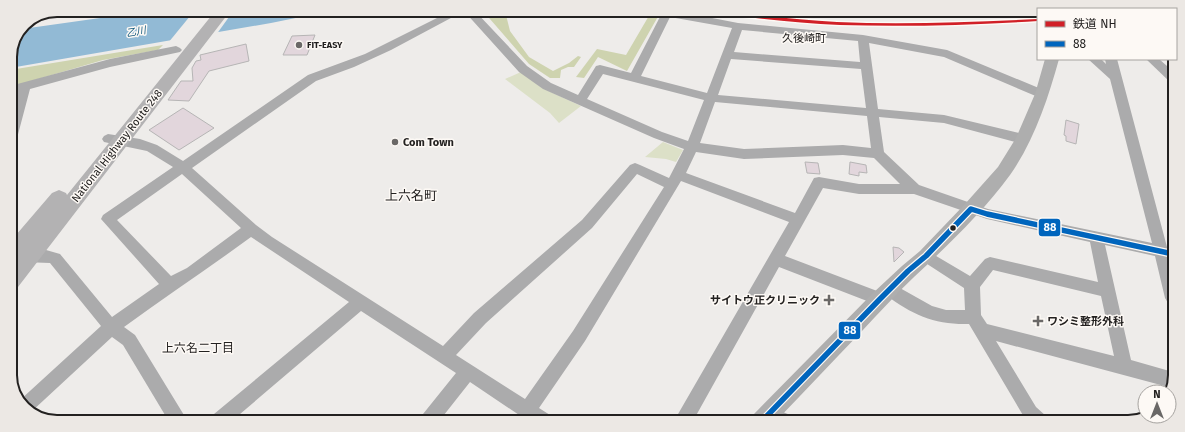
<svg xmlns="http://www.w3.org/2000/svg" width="1185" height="432" font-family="'Fira Sans','Noto Sans JP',sans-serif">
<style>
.green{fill:#dce0c7}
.forest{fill:#ced3af}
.water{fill:#92bad5}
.pier{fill:#eeecea}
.building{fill:#e2d6dc;stroke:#b6b5b5}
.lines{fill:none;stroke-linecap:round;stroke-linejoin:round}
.minor{fill:#ababac;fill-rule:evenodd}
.major{fill:#aeaeae;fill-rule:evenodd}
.highway{fill:#b3b2b3;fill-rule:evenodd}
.bus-1-casing{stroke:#fdf9f5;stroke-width:8}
.bus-1{stroke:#0065bd;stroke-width:5.5}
.rail-1-casing{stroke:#fdf9f5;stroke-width:3}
.rail-1{fill:#d12027;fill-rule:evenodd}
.poi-dot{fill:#6a6867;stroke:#fdf9f5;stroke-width:1.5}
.bus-dot{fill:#232120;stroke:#fdf9f5;stroke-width:1.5}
.labels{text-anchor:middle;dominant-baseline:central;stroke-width:3;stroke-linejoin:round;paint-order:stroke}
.far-poi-label{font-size:9px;font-weight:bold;fill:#232120;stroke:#fdf9f5;text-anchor:start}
.far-water-label{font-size:10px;font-style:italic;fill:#065177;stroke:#fdf9f5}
.far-quarter-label{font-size:11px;fill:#232120;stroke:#fdf9f5}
.poi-label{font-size:11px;font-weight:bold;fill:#232120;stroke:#fdf9f5;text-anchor:start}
.street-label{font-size:11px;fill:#232120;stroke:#fdf9f5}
.neighbourhood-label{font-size:12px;fill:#232120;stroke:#fdf9f5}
.quarter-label{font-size:13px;fill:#232120;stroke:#fdf9f5}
.rim{fill:none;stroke:#232120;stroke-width:2}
.line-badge{stroke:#fdf9f5;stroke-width:1.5}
.badge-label{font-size:11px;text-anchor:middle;font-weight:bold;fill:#fff}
</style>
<rect width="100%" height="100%" fill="#eeecea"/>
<g class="green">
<polygon points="521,72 542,88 581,106 559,123 550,113 505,79"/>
<polygon points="663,142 683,150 676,162 666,159 645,157"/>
</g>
<g class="forest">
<polygon points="483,11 505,11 510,31 529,57 553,71 569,63 578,56 581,57 574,67 568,67 561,70 560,78 550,78 529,64"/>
<polygon points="649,11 658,11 660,13 627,71 598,57 584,78 576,77 597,49 626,55 650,14"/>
<polygon points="163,45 158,50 103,60 21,84 18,90 10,95 10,70"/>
</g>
<polygon class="water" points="157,10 330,11 271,23 10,68 10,54 22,29"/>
<polygon class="pier" points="195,10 234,10 216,35 168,43"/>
<g class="building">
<polygon points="315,35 307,55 283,55 292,36"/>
<polygon points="246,44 249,61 209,71 189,101 168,100 181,81 193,81 192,68 196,61 201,60 200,55"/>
<polygon points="183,108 214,128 179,150 149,130"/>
<polygon points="1066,120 1079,124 1076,144 1066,141 1066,136 1064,135"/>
<polygon points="805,162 818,163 820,174 807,173"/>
<polygon points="850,162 866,165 867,173 859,172 859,176 849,174"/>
<polygon points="893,247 899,248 904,252 894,262"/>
</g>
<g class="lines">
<g class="minor">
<path d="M451,11H475L527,66L551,83L578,95L596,66L600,65L631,73L663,11H676L738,23L863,35L947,50L1046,91L1048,94L1046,97H1038L944,57L869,43L878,109L944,115L1023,134L1027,136L1029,139L1027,142L1023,144L944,123L879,117L884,152L919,185L988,209L1152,243L1110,79L1088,59H1101L1106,64L1105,59H1117L1167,247L1173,248V260L1170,259L1173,270V305L1168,303L1165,298L1155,256L1105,245L1131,360L1173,372L1172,388L996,341L1036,407L1046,416L1049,422H1027L969,324C936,325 912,315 886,295L888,299L885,304L880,306L779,267L693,421H674L789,222L681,181L585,341L539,408L550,415L553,421H528L470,382L440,420H420L423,414L456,373L361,311L233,420H211L214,414L349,302L251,237C209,268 166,296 124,327L135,335L187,420H168L123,345L112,337L31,412L20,404L19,401L101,326L50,263L23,262L18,260L16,256L18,252L23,250H46L60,254L112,317L159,284L101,219L103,215L173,167L147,151L104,142L102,139L104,136L108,134L140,139L157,145L183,161L308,75L365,54ZM464,11L519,72L543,89L654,138L684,149L669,178L640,165L635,163L630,165L582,220L474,313L443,346L272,237L256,225L192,168L316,81L354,67L391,50ZM670,17L732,28L707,93L641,76ZM742,30L858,41L860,62L734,52ZM731,59L861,69L866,108L718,95ZM603,74L704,100L688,141L662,132L587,99ZM715,102L867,116L871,148L843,145L744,149L700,143ZM696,152L744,159L843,155L874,158L900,184H859L819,177L814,178L795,213L686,173ZM182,174L241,228L187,268L171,276L117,220ZM637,174L664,187L573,331L525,399L456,355L486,323L592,228ZM823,188L859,194H914L987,219L1090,242L1098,282L990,257L985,259L970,276L926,250L921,252L919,256L921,260L964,288L965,310H946L932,306L891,283L886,285L883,290L885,294L785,256ZM993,270L1101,296L1114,356L987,324L981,315L980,287Z"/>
<polygon points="839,12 944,12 939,15 898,17 844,15 840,14"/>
<polygon points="176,46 180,48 182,50 180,52 110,67 30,89 16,142 15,145 10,147 10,117 17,92 10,94 10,86 110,59"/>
<polygon points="1146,59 1159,59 1175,73 1175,84 1171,83"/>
<polygon points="769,406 790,415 793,421 763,420 760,414 763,408"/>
</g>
<path class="major" d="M1045,59H1059C1048,99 1034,141 1010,175C983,212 947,246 914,277C896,294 879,313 862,331C833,361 805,391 776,421H751L754,414L873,293L902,266L920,251L965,204L998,167L1016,138L1035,94Z"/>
<polygon class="highway" points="216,10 231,10 18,287 10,290 10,242 52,193 59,190 66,193 67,195"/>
<g class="bus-1-casing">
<polyline id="bus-1" points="762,421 880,299 908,271 926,256 971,209 987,214 1173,254"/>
</g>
<use href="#bus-1" class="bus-1"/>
<g class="rail-1-casing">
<path id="rail-1" d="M716,12H725C763,16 800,20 837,22C904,25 971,22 1038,19V21C972,25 906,27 840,25C799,23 758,19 718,13Z"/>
</g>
<use href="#rail-1" class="rail-1"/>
</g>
<g class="poi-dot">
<circle cx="299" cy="45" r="4"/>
<circle cx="395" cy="142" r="4"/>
<path d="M827 294h4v4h4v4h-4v4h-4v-4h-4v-4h4z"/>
<path d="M1036 315h4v4h4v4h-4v4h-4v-4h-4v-4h4z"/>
</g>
<circle class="bus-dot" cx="953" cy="228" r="3.5"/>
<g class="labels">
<g class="far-poi-label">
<text x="307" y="45">FIT-EASY</text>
</g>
<g class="far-water-label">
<text transform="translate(136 32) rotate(-10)">乙川</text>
</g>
<g class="far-quarter-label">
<text x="804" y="38">久後崎町</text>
</g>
<g class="poi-label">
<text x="403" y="142">Com Town</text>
<text x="820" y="300" text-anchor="end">サイトウ正クリニック</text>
<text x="1047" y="321">ワシミ整形外科</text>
</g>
<g class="street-label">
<text transform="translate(117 146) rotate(-52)">National Highway Route 248</text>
</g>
<g class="neighbourhood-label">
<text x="198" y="348">上六名二丁目</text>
</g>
<g class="quarter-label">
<text x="411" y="195">上六名町</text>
</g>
</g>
<path d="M0 0H1185V432H0ZM57 17H1128A40 40 0 0 1 1168 57V375A40 40 0 0 1 1128 415H57A40 40 0 0 1 17 375V57A40 40 0 0 1 57 17Z" fill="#ece8e4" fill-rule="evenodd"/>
<path class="rim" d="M57 17H1128A40 40 0 0 1 1168 57V375A40 40 0 0 1 1128 415H57A40 40 0 0 1 17 375V57A40 40 0 0 1 57 17Z"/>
<g class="line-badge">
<rect x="1038" y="218" width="23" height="19" rx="4" fill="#0065bd"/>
<rect x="838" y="321" width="23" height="19" rx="4" fill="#0065bd"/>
</g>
<g class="badge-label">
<text x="1050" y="231">88</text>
<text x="850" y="334">88</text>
</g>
<rect x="1037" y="8" width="140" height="52" fill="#fdf9f5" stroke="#a6a3a0"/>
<rect x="1045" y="21" width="20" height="6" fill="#d12027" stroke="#a6a3a0"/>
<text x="1073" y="28" font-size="12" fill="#232120">鉄道 NH</text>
<rect x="1045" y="41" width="20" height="6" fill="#0065bd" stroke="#a6a3a0"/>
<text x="1073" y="48" font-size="12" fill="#232120">88</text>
<g transform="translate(1157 404)"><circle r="19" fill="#fdf9f5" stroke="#a6a3a0"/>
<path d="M0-3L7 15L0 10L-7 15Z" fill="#6a6867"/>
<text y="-6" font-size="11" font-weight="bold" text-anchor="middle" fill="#232120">N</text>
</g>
</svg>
